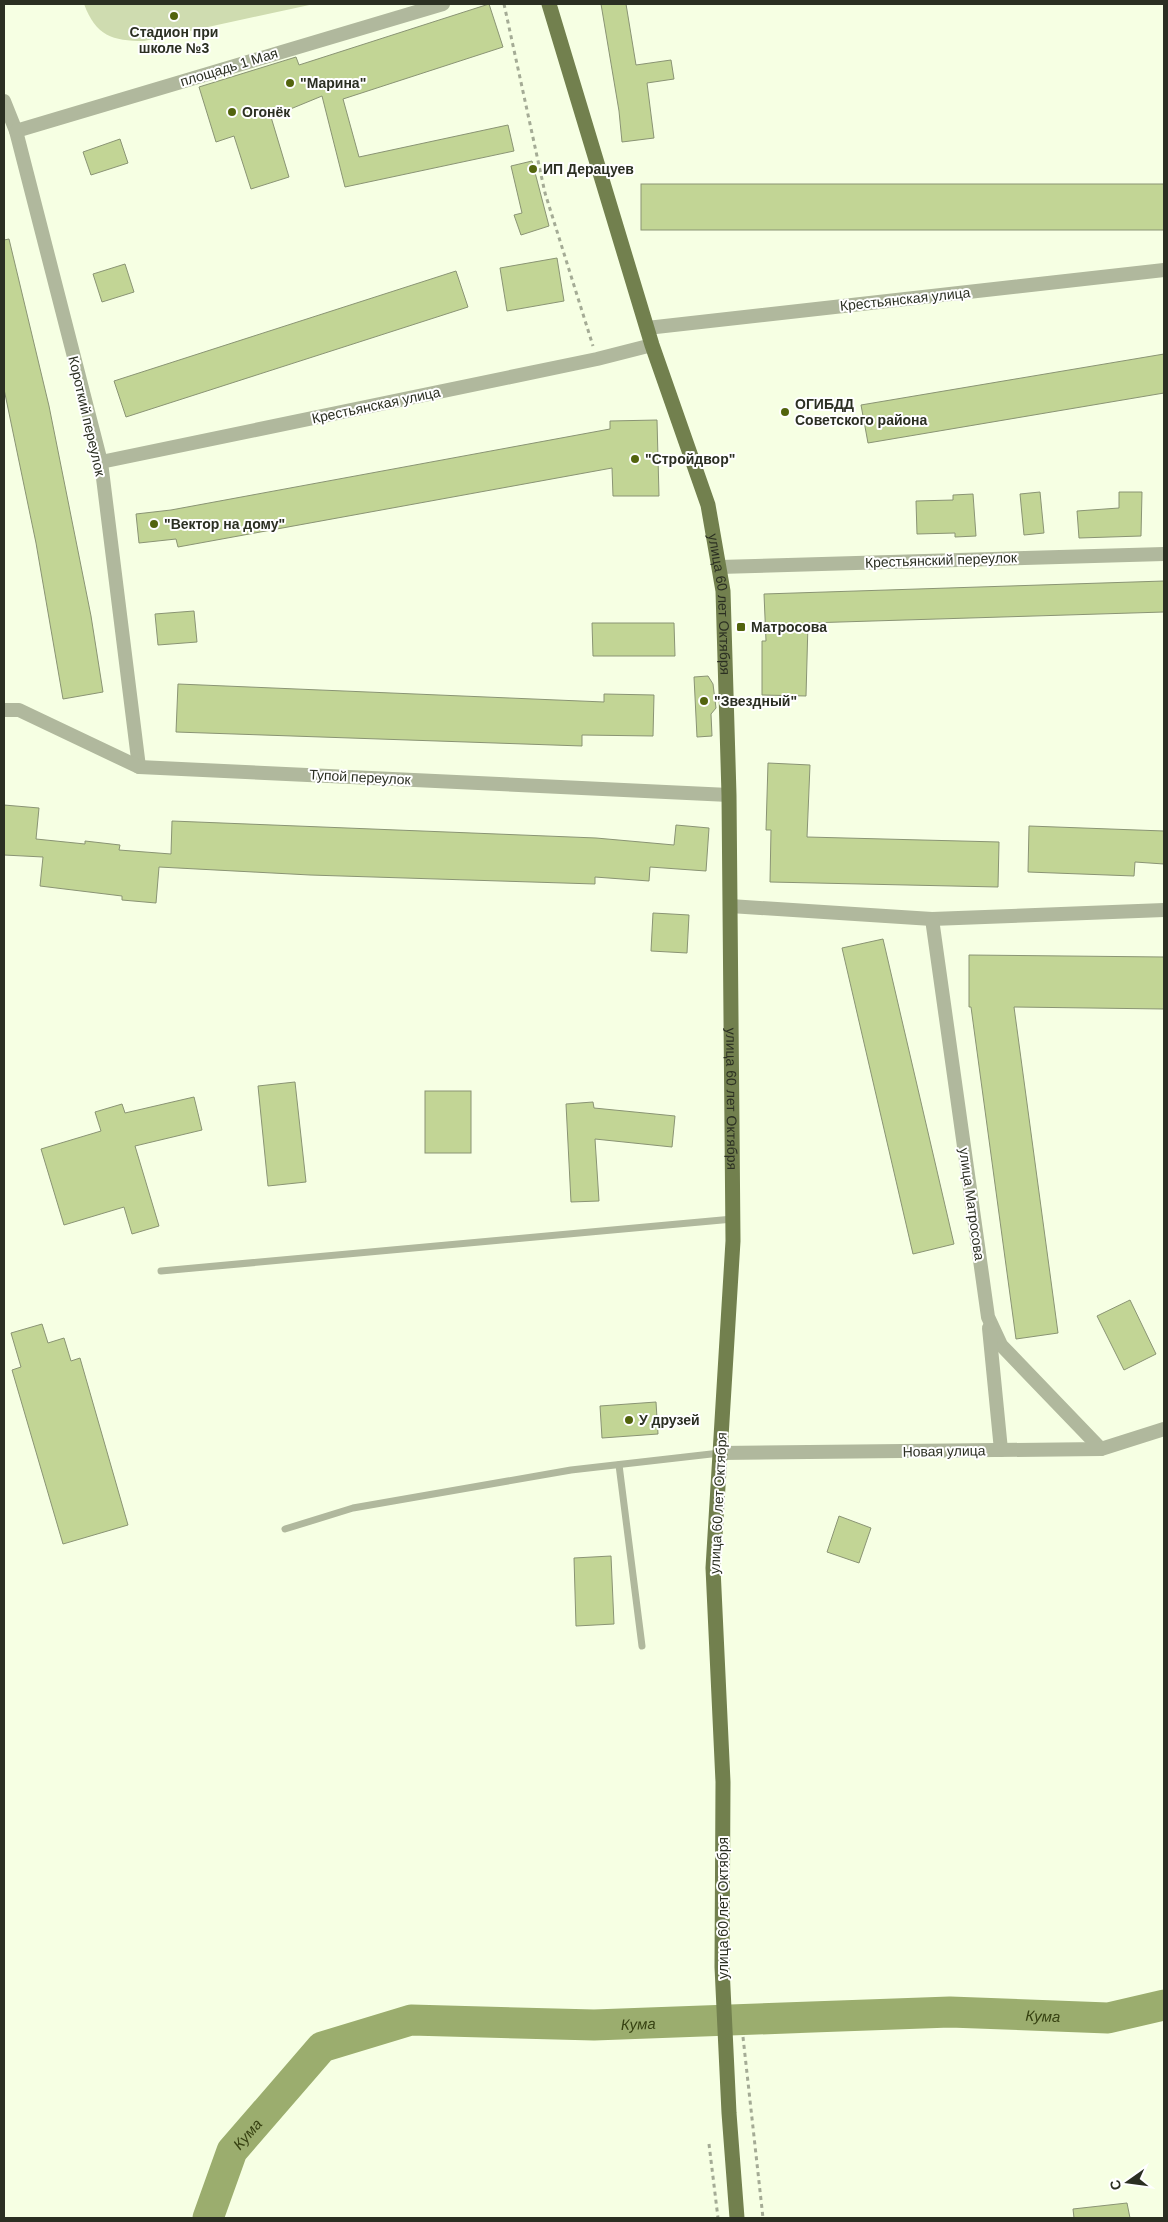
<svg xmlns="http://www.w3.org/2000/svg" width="1168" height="2222" font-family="Arial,sans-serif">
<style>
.green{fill:#cfdcb0}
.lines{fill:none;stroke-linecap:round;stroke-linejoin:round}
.river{stroke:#9bad6e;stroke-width:31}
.building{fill:#c2d595;stroke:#8a9474}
.path{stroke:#a4ab95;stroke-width:3;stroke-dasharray:4 4;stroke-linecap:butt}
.lane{stroke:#b0b89d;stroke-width:7}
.street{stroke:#b0b89d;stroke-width:14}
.primary{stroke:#72804e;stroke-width:15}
.poi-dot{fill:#52640d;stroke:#fff;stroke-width:2}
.labels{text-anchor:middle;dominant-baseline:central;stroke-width:4;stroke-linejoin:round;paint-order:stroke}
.poi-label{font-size:14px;font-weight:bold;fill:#2b2f22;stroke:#fff;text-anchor:start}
.street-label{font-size:14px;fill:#2b2f22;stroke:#fff}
.water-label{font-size:15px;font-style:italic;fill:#364111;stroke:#fff}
</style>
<rect width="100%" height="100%" fill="#f6ffe3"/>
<path class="green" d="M84,4H314L144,41C112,41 96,36 84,4Z"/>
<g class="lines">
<path class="river" id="s1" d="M208,2218L232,2151L322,2047L411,2020L594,2025L950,2012L1108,2018L1164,2005"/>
</g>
<g class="building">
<polygon points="489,4 503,47 343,99 359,157 508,125 514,151 345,187 322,96 271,117 289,177 251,189 234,136 216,142 199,87 296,57 299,65"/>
<polygon points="601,4 626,4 636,65 671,60 674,79 647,83 654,138 622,142 619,111"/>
<polygon points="120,139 128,163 91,175 83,152"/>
<polygon points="532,161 549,226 521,235 514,215 522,213 511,166"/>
<rect x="641" y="184" width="523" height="46"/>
<polygon points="9,239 49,406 91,616 103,692 63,699 36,543 4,389 4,240"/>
<polygon points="557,258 564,301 507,311 500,268"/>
<polygon points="125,264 134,292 102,302 93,274"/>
<polygon points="456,271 468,307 126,417 114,381"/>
<polygon points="1164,354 1164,393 868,443 861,405"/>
<polygon points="657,420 659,496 613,496 612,468 178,547 176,539 139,543 136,514 171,510 610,429 610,421"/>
<polygon points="1040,492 1044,533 1024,535 1020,494"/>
<polygon points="1119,492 1142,492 1141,536 1079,538 1077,511 1119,508"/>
<polygon points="973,494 976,536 955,537 955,533 917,534 916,501 953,500 953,495"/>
<polygon points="1164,581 1164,612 808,623 806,696 762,695 762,641 766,641 764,594"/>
<polygon points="194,611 197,642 158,645 155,614"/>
<polygon points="592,623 674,623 675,656 593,656"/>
<polygon points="708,676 713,684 716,708 711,714 712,736 697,737 694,677"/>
<polygon points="178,684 604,702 604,694 654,695 653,736 582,735 582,746 176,732"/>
<polygon points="768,763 810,765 807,837 999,842 998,887 770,882 771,830 766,830"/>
<polygon points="4,805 39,808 36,839 85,844 85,841 120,845 119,850 171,854 172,821 596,838 674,845 676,825 709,828 706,871 650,867 649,881 595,877 595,884 310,875 159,867 156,903 122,900 122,896 40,886 43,857 4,855"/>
<polygon points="1029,826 1164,831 1164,864 1135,862 1134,876 1028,872"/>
<polygon points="653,913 689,915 687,953 651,951"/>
<polygon points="883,939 954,1244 913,1254 842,948"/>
<polygon points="969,955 1164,957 1164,1009 1014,1007 1058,1333 1016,1339 971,1007 969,1007"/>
<polygon points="295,1082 306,1182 268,1186 258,1086"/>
<rect x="425" y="1091" width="46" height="62"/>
<polygon points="194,1097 202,1130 135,1146 159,1226 132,1234 124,1207 64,1225 41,1149 101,1131 95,1112 122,1104 125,1113"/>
<polygon points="593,1102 594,1108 675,1116 672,1147 595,1139 599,1201 571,1202 566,1104"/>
<polygon points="1130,1300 1156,1354 1124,1370 1097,1316"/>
<polygon points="42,1324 48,1343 64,1338 71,1361 80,1358 128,1525 63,1544 12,1370 21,1367 11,1333"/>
<polygon points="656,1402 658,1434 602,1438 600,1406"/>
<polygon points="839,1516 871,1528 859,1563 827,1552"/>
<polygon points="611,1556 614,1624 576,1626 574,1558"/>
<polygon points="1127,2203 1130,2218 1074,2218 1073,2209"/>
</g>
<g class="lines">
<g class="path">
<polyline points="504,4 545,193 593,346"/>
<polyline points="743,2037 763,2218"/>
<polyline points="709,2144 718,2218"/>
</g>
<g class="lane">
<polyline points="161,1271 733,1219"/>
<polyline points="619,1465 642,1646"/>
<polyline points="285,1529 353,1508 571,1470 720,1453"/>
</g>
<g class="street">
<polyline points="4,101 16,131 101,462 139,767"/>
<polyline points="16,131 443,4"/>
<polyline points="647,328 1164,270"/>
<polyline points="101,462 597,359 652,345"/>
<polyline points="719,567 1164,554"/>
<polyline points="4,710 19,710 139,767 729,795"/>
<polyline points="730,906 932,919 1164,910"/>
<polyline points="932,919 988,1317 1001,1345 1101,1449"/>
<polyline points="989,1328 1001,1450"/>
<polyline points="720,1453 1101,1449 1164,1429"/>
</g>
<path class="primary" id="s2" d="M549,4L652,345L708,505L723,591L729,795L733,1241L713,1568L723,1782L722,1967L729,2113L737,2218"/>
</g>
<g class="poi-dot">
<circle cx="174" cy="16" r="5"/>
<circle cx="290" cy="83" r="5"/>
<circle cx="232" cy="112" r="5"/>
<circle cx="533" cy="169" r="5"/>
<circle cx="785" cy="412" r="5"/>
<circle cx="635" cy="459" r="5"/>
<circle cx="154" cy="524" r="5"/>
<rect x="736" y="622" width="10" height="10" rx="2.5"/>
<circle cx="704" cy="701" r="5"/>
<circle cx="629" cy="1420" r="5"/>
</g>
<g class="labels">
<g class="poi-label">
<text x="174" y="32" text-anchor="middle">Стадион при<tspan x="174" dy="16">школе №3</tspan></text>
<text x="300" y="83">"Марина"</text>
<text x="242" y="112">Огонёк</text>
<text x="543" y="169">ИП Дерацуев</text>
<text x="795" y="404">ОГИБДД<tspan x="795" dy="16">Советского района</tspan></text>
<text x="645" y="459">"Стройдвор"</text>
<text x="164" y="524">"Вектор на дому"</text>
<text x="751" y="627">Матросова</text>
<text x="714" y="701">"Звездный"</text>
<text x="639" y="1420">У друзей</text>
</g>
<g class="street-label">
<text transform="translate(229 67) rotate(-17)">площадь 1 Мая</text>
<text transform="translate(905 299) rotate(-6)">Крестьянская улица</text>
<text transform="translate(376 405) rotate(-12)">Крестьянская улица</text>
<text transform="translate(87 416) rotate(77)">Короткий переулок</text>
<text transform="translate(941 560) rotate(-2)">Крестьянский переулок</text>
<text stroke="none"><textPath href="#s2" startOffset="626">улица 60 лет Октября</textPath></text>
<text transform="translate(360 777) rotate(3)">Тупой переулок</text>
<text stroke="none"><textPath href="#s2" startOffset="1121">улица 60 лет Октября</textPath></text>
<text transform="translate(972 1204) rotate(82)">улица Матросова</text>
<text transform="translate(944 1451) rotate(-1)">Новая улица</text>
<text transform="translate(718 1503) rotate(-87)">улица 60 лет Октября</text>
<text transform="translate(723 1908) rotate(-90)">улица 60 лет Октября</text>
</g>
<g class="water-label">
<text stroke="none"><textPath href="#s1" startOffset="934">Кума</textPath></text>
<text stroke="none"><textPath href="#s1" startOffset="529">Кума</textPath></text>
<text stroke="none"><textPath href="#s1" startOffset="94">Кума</textPath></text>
</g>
</g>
<rect width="1168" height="2222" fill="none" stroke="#2b2f22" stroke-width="10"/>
<g transform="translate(1128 2182) rotate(256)" stroke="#ffffff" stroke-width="4" paint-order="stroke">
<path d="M0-4L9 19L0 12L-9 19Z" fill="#2b2f22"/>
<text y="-8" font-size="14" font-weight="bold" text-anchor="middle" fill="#2b2f22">С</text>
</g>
</svg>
